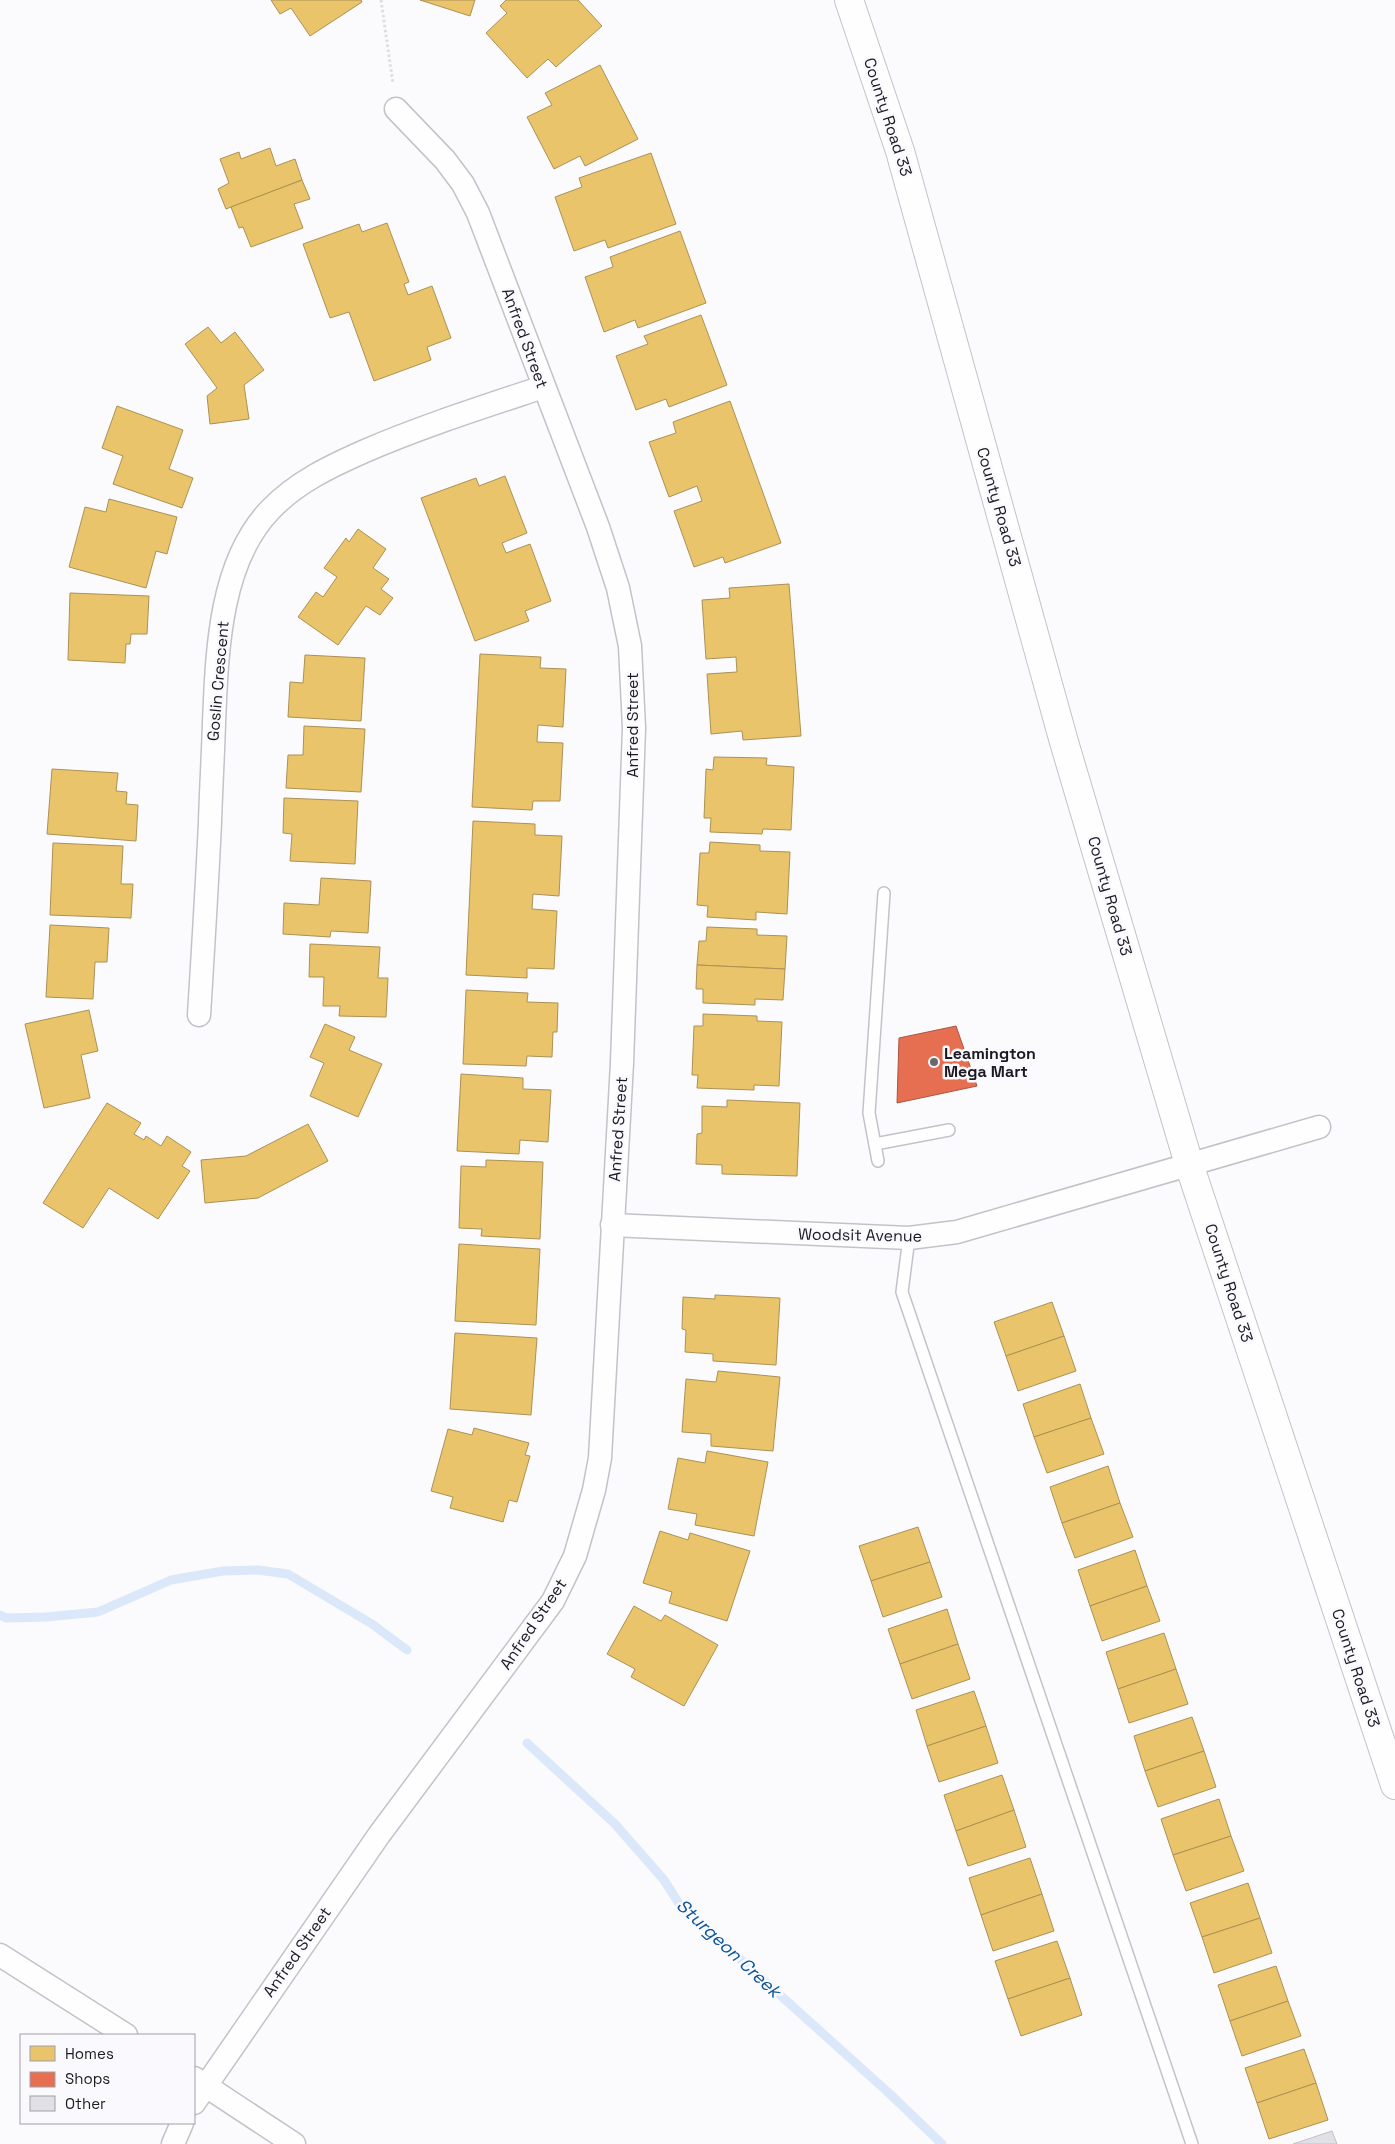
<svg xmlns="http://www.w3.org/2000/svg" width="1395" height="2144" font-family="'Space Grotesk',sans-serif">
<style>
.homes{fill:#e9c46a;stroke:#ac9154}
.shops{fill:#e76f51;stroke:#aa5543}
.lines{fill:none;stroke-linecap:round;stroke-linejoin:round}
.stream{stroke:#dae8f9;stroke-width:9}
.building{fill:#e1e0e6;stroke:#c2c1c7}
.service-casing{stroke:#c4c2c8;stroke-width:14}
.minor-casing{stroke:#c4c2c8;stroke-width:25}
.secondary-casing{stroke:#c4c2c8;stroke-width:30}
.path{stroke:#dededf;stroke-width:3;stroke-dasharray:2.5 2.5;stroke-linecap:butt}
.service{stroke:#fefeff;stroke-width:11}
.minor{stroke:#fefeff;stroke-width:22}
.secondary{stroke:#fefeff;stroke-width:28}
.poi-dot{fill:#6a686f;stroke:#faf9fe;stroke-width:2}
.labels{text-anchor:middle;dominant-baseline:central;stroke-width:5;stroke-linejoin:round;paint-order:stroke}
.street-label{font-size:16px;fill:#1c1922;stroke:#faf9fe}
.poi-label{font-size:16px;font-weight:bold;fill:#1c1922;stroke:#faf9fe;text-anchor:start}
.water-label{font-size:18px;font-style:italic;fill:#0b5596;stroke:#faf9fe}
</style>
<rect width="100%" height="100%" fill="#fbfafd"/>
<g class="homes">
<polygon points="271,0 361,0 362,2 310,36 291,8 280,14"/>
<polygon points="420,0 475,0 470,16"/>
<polygon points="506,0 578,0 602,26 556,67 548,59 527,78 486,33 507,13 500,6"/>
<polygon points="600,65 638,139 585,166 580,156 554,169 527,117 552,105 545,93"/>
<polygon points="270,148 276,166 295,159 302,180 226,209 218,189 229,183 220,159 239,152 241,159"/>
<polygon points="651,153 676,224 608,248 605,240 574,251 555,197 582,187 579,178"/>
<polygon points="302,180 310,199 294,204 303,228 251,247 243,227 239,228 231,207"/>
<polygon points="387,223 409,282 404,284 408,295 432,286 451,338 427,347 431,360 374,381 349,312 330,318 303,244 359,224 362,232"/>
<polygon points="680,231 706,303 638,328 635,320 604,332 585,277 613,267 610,257"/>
<polygon points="701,315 727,385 669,407 666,399 636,410 616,356 648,344 644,336"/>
<polygon points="208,327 221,343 235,332 264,370 244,385 249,419 210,424 207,396 217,388 185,344"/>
<polygon points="730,401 781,543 725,563 723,557 694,567 674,511 702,501 697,486 669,497 649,442 676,433 673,422"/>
<polygon points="117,406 183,430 169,469 193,478 182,508 113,484 123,456 102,448"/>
<polygon points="505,476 527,533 502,543 506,553 530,544 551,601 525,611 529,621 475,641 421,498 476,478 479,486"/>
<polygon points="109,499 177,517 167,554 156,551 146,588 69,567 85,507 106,512"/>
<polygon points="358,529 386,549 373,568 389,579 381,589 393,598 380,615 366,606 338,645 298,617 316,592 323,597 337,577 324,568 346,538 349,542"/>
<polygon points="789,584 801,736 743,740 742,731 711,734 707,674 737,672 736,657 706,659 702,600 730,598 729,588"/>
<polygon points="70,593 149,596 147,634 131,634 130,644 126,644 125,663 68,660"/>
<polygon points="480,654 541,657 540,668 566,669 563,727 538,725 537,742 563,743 560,801 533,801 532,810 472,807"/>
<polygon points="305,655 365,658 361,721 288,717 290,682 303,683"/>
<polygon points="304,726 365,729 361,792 286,788 288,755 303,755"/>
<polygon points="714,757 767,758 766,765 794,767 791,830 763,829 762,834 710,832 711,818 704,818 706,769 713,770"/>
<polygon points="52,769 118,773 116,791 127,792 126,804 138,805 136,841 47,834"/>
<polygon points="284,798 358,801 355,864 290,861 292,834 283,833"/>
<polygon points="473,821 535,824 535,835 562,836 559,896 533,894 532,909 557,911 554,969 527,968 527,978 466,975"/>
<polygon points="710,842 760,845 760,851 790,852 787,914 756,912 756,920 707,917 708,906 697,905 700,853 709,853"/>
<polygon points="53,843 123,846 121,884 133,884 131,918 50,915"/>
<polygon points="321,878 371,881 368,933 331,931 330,937 283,934 284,903 319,905"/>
<polygon points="50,925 109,928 107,962 95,962 93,999 46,997"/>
<polygon points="707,927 757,929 757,935 787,936 785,969 697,965 699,941 706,941"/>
<polygon points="310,944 380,947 378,978 388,978 386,1017 339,1016 340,1006 323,1006 324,977 309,977"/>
<polygon points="697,965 785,969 783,1000 755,999 755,1005 703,1003 703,989 696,989"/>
<polygon points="466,990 528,993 527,1002 558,1003 557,1032 553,1032 552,1057 527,1056 526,1066 463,1064"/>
<polygon points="89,1010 98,1051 81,1055 90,1098 44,1108 25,1024"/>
<polygon points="703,1014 757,1016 757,1021 782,1022 779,1086 754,1085 754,1090 697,1088 698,1075 692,1075 694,1026 703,1026"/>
<polygon points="325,1024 355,1037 349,1050 382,1064 358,1117 310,1096 324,1063 310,1057"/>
<polygon points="461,1074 523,1078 523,1089 551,1090 548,1142 520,1140 519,1154 457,1151"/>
<polygon points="727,1100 800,1103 797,1176 722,1174 722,1165 696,1164 697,1134 702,1133 702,1106 727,1107"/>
<polygon points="107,1103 141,1123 134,1134 144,1140 146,1136 161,1146 167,1136 191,1152 182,1166 190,1171 158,1219 109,1188 83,1228 43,1203"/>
<polygon points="308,1124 328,1161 258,1198 205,1203 201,1160 246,1156"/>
<polygon points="486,1160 543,1162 540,1239 481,1236 482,1229 459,1228 461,1166 486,1167"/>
<polygon points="459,1244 540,1249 536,1325 455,1321"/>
<polygon points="715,1295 780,1298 776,1365 713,1361 713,1354 685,1352 686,1330 682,1329 683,1297 715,1299"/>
<polygon points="1052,1302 1064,1336 1006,1356 994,1322"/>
<polygon points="455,1333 537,1338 531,1415 450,1409"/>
<polygon points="1064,1336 1076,1371 1018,1391 1006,1356"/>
<polygon points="718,1371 780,1377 773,1451 711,1446 711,1434 682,1432 686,1379 716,1382"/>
<polygon points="1080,1384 1091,1418 1034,1437 1023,1404"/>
<polygon points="1091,1418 1104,1454 1047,1473 1034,1437"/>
<polygon points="474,1428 529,1443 525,1455 530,1456 517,1502 509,1500 503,1522 450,1508 453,1497 431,1491 448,1429 472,1435"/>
<polygon points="707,1451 768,1462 754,1536 695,1525 697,1514 668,1509 678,1458 705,1463"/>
<polygon points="1108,1466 1120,1503 1062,1523 1050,1487"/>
<polygon points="1120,1503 1133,1537 1075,1558 1062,1523"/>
<polygon points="918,1527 930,1562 871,1581 859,1546"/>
<polygon points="660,1531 688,1540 690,1533 750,1551 727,1621 669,1603 672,1592 643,1583"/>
<polygon points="1135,1550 1147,1586 1090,1606 1078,1570"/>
<polygon points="930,1562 942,1597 883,1617 871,1581"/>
<polygon points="1147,1586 1160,1621 1102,1641 1090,1606"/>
<polygon points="634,1606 661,1621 665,1615 718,1645 684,1706 631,1677 635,1669 607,1654"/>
<polygon points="947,1609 958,1644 900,1664 888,1629"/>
<polygon points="1164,1633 1176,1669 1118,1689 1106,1652"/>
<polygon points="958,1644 970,1679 912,1699 900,1664"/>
<polygon points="1176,1669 1188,1704 1129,1723 1118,1689"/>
<polygon points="974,1691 986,1726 927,1746 916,1710"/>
<polygon points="1192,1717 1204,1751 1145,1771 1134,1736"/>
<polygon points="986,1726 998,1763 939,1782 927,1746"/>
<polygon points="1204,1751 1216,1787 1158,1807 1145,1771"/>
<polygon points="1002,1775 1014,1810 956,1831 944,1795"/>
<polygon points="1219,1799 1231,1836 1173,1855 1161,1819"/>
<polygon points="1014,1810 1026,1847 968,1866 956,1831"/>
<polygon points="1231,1836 1244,1871 1186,1891 1173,1855"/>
<polygon points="1030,1858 1042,1894 981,1915 969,1878"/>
<polygon points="1248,1883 1260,1918 1202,1937 1190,1903"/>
<polygon points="1042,1894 1054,1931 993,1951 981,1915"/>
<polygon points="1260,1918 1272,1953 1214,1973 1202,1937"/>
<polygon points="1057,1941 1070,1978 1008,1999 995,1961"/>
<polygon points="1276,1966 1288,2001 1230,2021 1218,1985"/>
<polygon points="1070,1978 1082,2015 1021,2036 1008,1999"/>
<polygon points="1288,2001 1301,2036 1242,2056 1230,2021"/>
<polygon points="1304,2049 1316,2083 1257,2103 1245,2068"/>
<polygon points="1316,2083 1328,2120 1269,2139 1257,2103"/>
</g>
<polygon class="shops" points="956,1026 977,1086 897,1103 899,1038"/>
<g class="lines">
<g class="stream">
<polyline points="0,1615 6,1618 46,1617 98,1612 171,1580 223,1571 258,1570 288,1574 372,1624 407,1650"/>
<polyline points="527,1743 615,1824 664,1880 678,1902 700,1923 890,2094 942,2144"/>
</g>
</g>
<polygon class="building" points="1332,2131 1337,2144 1293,2144"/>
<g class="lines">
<g class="service-casing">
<g id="service">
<polyline points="875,1144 949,1130"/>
<polyline points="878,1161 869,1113 884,893"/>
<polyline points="909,1238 902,1292 1192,2144"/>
</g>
</g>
<g class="minor-casing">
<g id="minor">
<path d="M199,1015C203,951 207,886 210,822C211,789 213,756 214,723C217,653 219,562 271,509C297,482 331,466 365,451C423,426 483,407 543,387"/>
<polyline points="612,1225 909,1238 957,1232 1319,1127"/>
<polyline points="0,1955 126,2035"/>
<polyline points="194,2078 294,2144"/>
<polyline points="194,2103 379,1835 553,1601 575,1556 594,1490 600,1458 622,1063 634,728 630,646 618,588 598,527 478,213 463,184 445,160 396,109"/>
<polyline points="173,2144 182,2123"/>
</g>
</g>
<g class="secondary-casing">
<polyline id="secondary" points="849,0 900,151 1064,742 1189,1164 1395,1785"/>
</g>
<polyline class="path" points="381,0 393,84"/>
<use href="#service" class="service"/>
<use href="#minor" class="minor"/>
<use href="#secondary" class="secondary"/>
</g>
<circle class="poi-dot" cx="934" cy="1062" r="5"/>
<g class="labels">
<g class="street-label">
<text transform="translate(888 117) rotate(72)">County Road 33</text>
<text transform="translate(525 338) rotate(70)">Anfred Street</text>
<text transform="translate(999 507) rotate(74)">County Road 33</text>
<text transform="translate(218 681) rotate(-85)">Goslin Crescent</text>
<text transform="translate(632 725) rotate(-90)">Anfred Street</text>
<text transform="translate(1110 896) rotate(74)">County Road 33</text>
<text transform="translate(618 1129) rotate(-86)">Anfred Street</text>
<text transform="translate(860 1235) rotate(1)">Woodsit Avenue</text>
<text transform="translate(1229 1283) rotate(72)">County Road 33</text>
<text transform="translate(533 1624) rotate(-56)">Anfred Street</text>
<text transform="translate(1356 1668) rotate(72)">County Road 33</text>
<text transform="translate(297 1952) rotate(-55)">Anfred Street</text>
</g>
<g class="poi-label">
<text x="944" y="1053">Leamington<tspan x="944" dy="18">Mega Mart</tspan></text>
</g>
<g class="water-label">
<text transform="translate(729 1948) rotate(43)">Sturgeon Creek</text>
</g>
</g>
<rect x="20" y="2034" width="175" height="90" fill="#faf9fe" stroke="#a19fa6"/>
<rect x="30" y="2046" width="25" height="15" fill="#e9c46a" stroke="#a19fa6"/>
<text x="65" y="2059" font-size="15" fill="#1c1922">Homes</text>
<rect x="30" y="2072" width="25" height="15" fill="#e76f51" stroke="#a19fa6"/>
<text x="65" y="2084" font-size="15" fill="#1c1922">Shops</text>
<rect x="30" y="2096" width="25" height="15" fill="#e1e0e6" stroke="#a19fa6"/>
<text x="65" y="2109" font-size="15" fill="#1c1922">Other</text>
</svg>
